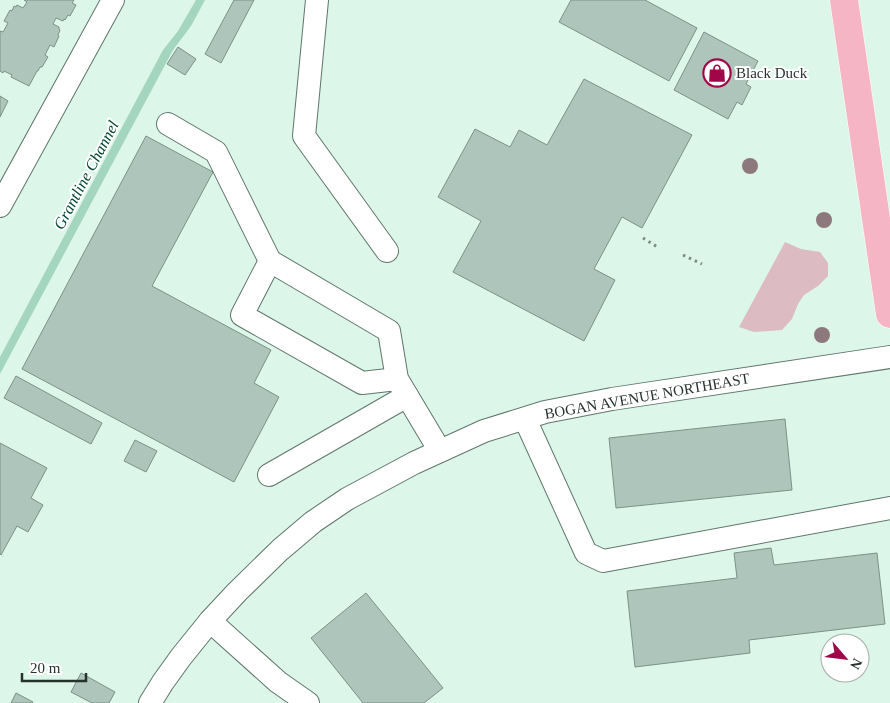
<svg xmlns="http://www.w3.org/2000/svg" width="890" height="703" font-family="'Times New Roman',serif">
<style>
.green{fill:#dcbcc2}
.water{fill:#a3d5bf}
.building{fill:#adc5ba;stroke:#7a9287}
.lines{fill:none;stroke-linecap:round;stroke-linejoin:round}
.minor-casing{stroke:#60766c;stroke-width:24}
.major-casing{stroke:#fff;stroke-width:29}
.path{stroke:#7b8d85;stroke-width:3;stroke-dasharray:2.5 4;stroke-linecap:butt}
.minor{stroke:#fff;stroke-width:22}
.major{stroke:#f6b5c4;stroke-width:28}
.tree{fill:#8d787d}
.labels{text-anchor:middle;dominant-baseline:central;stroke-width:4;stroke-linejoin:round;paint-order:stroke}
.poi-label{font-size:15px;fill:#28322d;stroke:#fff;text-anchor:start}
.street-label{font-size:15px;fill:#28322d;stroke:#fff}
.water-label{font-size:16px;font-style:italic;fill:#024732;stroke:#fff}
</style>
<rect width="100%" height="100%" fill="#dcf6ea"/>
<polygon class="green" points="785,242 801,249 820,252 828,263 828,276 818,286 804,295 798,304 792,319 782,330 754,332 739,327"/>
<polygon class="water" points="196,0 205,0 191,26 173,50 0,374 0,357 163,50 178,31"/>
<g class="building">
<polygon points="24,0 74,0 72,3 76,5 70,16 68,15 65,20 64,19 63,21 56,18 53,24 59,27 59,29 60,30 58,35 59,36 54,47 50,45 45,55 48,57 42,67 40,67 38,71 37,71 29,86 11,77 12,75 4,71 3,73 0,71 0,31 3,32 8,23 4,21 10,10 12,11 14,6 16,7 17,5 23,8 27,2"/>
<polygon points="234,0 254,0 221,63 205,54"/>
<polygon points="571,0 645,0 697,28 669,81 559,22"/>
<polygon points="704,32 758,61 746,84 751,87 742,105 737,102 728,119 674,90"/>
<polygon points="178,47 196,59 185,75 167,64"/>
<polygon points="584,79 692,135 642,228 622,217 594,269 615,280 584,341 453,272 481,221 438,197 475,129 510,147 519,130 547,145"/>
<polygon points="0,96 8,101 0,117"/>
<polygon points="146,136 213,172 152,286 271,350 254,383 279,397 234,482 22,369"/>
<polygon points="16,376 102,423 91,444 4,398"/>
<polygon points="785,419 792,490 616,508 609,438"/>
<polygon points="135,440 157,451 146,472 124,461"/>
<polygon points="0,443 47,468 31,498 43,505 28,532 17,526 1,555 0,554"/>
<polygon points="771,548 774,565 877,553 885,624 749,640 750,653 635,667 627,591 737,578 734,553"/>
<polygon points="366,593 443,688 424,703 363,703 311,638"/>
<polygon points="81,673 115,692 109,703 92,703 71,692"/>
<polygon points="16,693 33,702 32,703 11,703"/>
</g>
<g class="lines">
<g class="minor-casing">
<g id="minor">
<polyline points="317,0 304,136 387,251"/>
<polyline points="168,124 216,152 270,261"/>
<polyline points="0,206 113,0"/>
<polyline points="397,379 362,383 242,315 270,261 389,331 397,379 440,451"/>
<polyline points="525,419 586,553 603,561 890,508"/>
<polyline points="269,475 407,396"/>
<polyline points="210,621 278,682 308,703"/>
<polyline points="150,703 163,682 181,657 210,621 237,592 280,550 313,522 347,499 414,463 484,431 545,412 612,399 890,357"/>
</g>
</g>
<g class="major-casing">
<polyline id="major" points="844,0 890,314"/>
</g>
<g class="path">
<polyline points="643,238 659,248"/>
<polyline points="683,255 702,264"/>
</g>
<use href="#minor" class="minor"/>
<use href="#major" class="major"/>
</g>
<g class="tree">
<circle cx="750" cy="166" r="8"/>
<circle cx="824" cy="220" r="8"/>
<circle cx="822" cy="335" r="8"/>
</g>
<defs>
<g id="shop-ring" transform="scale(1.4375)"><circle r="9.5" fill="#fff" stroke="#a10748" stroke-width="1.5"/><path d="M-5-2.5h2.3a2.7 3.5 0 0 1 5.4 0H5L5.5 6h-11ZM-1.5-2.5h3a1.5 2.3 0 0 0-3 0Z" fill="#a10748"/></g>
</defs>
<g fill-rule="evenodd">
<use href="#shop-ring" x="717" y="73"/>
</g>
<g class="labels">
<g class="poi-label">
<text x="736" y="73">Black Duck</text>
</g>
<g class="street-label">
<text transform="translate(647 396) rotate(-10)">BOGAN AVENUE NORTHEAST</text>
</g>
<g class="water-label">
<text transform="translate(86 175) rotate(-62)">Grantline Channel</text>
</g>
</g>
<g transform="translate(845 658) rotate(118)"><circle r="24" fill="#ffffff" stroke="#a9adab"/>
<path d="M0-4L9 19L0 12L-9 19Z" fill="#a10748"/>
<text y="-8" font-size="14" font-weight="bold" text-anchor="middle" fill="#28322d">N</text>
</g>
<path d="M22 673v8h64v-8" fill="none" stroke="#28322d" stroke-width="2.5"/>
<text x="30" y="673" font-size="15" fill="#28322d" stroke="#ffffff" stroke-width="4" paint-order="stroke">20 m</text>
</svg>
